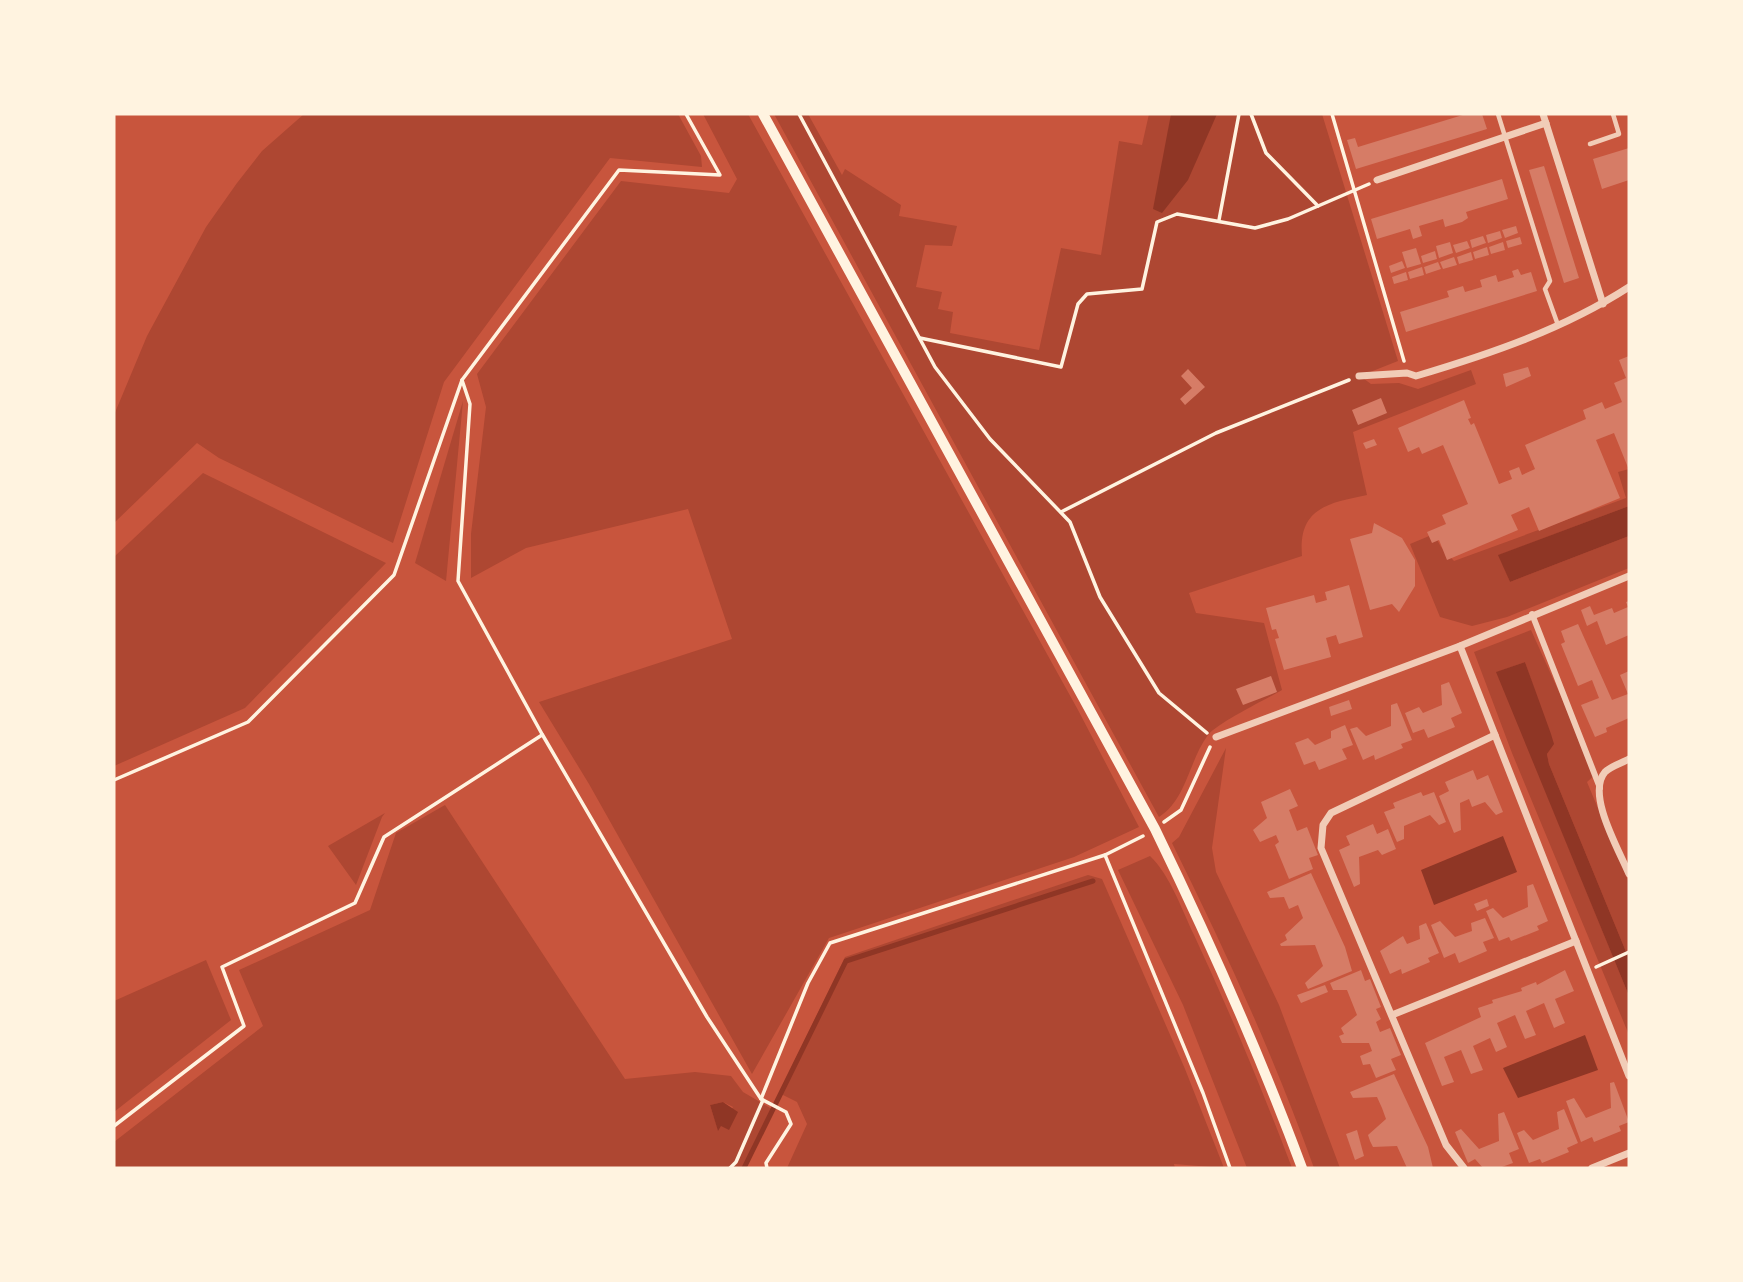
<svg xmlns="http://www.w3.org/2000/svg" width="1743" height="1282" font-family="Rubik,sans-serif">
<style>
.green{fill:#ae4732;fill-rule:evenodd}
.water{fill:#8f3625}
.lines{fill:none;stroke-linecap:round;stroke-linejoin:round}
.stream{stroke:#8f3625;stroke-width:5}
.building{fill:#d67c66}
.path{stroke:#fff3e0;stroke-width:3.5}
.service{stroke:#f1ccb7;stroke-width:4.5}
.pedestrian{stroke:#f1ccb7;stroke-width:6}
.minor{stroke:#f1ccb7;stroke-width:7}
.secondary{stroke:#fff3e0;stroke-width:10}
</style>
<rect width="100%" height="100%" fill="#c8553d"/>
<g class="green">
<polygon points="304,114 678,114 701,156 702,167 610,158 444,382 393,543 219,458 197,443 114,523 114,415 147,336 206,227 237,183 262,151"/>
<polygon points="703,114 748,114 1078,710 1139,827 1074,857 829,938 752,1074 589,784 539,702 732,639 688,509 526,548 471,578 471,534 486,407 477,374 621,181 729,193 737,179"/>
<path d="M774,114H808L842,175L845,169L901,205L899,216L957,226L952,246L925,245L916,287L942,292L938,309L953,312L950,333L1039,350L1061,248L1101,255L1119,141L1142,145L1149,114H1322L1398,361L1360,376L1371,384L1399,383L1418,389L1471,370L1476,384L1353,432L1367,495C1328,503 1298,508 1302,556L1189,593L1196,613L1264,623L1282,690C1265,700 1219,722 1208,735C1189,760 1187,799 1159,817Z"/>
<polygon points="463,401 446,581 415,563"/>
<polygon points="1629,469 1629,506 1499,555 1510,582 1629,536 1629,568 1507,617 1472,626 1440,617 1410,544 1434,534 1441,547 1454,561 1626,498 1618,472"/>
<polygon points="203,473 386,563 245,708 114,766 114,557"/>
<polygon points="1531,630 1596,774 1587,782 1629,883 1629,959 1549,764 1547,754 1553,744 1525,662 1497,672 1629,996 1629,1035 1512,753 1474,652"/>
<path d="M1226,748L1212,848L1216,872L1279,1005L1340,1168H1314C1274,1056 1225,950 1172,843L1179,837Z"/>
<path d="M445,805L625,1079L695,1072L731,1076L743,1092L772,1109L742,1168H114V1142L263,1026L239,970L370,910L396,833ZM723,1102L733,1107L718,1130L710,1105Z"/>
<polygon points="385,813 382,817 356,885 328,846"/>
<path d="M1150,856C1170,875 1182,910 1194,935C1230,1012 1262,1089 1292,1168H1247L1183,1005L1118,870Z"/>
<polygon points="1088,875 1102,879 1185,1069 1224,1168 1174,1164 1175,1168 787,1168 807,1124 797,1102 779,1093 845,957"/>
<polygon points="206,960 231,1020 114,1112 114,1001"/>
</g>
<g class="water">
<polygon points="1171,114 1217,114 1188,180 1162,213 1153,209"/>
<polygon points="1629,506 1629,536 1510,582 1498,555"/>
<polygon points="1525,662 1551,734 1554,744 1547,754 1549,764 1629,959 1629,996 1496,672"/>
<polygon points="1503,836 1517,872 1434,905 1421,870"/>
<polygon points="1585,1035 1598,1070 1518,1098 1503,1068"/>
<polygon points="723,1102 738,1112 729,1130 721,1126 718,1131 710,1105"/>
</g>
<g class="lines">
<polyline class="stream" points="744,1168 846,961 1093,881"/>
</g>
<g class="building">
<polygon points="1466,114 1482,114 1487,129 1356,169 1347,140 1355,138 1358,147"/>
<polygon points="1629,148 1629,180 1602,189 1593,159"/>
<polygon points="1544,166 1579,278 1564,283 1529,170"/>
<polygon points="1502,179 1508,199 1466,212 1468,218 1462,222 1445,227 1443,219 1419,226 1422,236 1413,239 1410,229 1377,239 1371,219"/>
<polygon points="1516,226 1518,233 1505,238 1502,230"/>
<polygon points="1500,231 1502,238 1488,243 1486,235"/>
<polygon points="1483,236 1486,243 1472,248 1470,240"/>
<polygon points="1520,237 1522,244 1508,248 1506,241"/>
<polygon points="1467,241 1470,248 1456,253 1453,245"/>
<polygon points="1450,242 1453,253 1439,258 1436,246"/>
<polygon points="1503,242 1505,250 1491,254 1489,247"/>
<polygon points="1487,247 1489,255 1475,259 1473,252"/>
<polygon points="1416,248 1421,264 1407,268 1402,252"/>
<polygon points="1435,251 1437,259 1423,263 1421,256"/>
<polygon points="1471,252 1473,260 1459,264 1457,257"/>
<polygon points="1454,257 1457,265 1443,269 1440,262"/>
<polygon points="1402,261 1405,268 1391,273 1389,266"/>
<polygon points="1438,262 1441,269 1426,274 1424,267"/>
<polygon points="1422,267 1424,275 1410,279 1408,272"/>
<polygon points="1518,269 1521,275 1531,272 1537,291 1406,332 1400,312 1449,297 1447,291 1463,286 1465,292 1482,287 1480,280 1496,275 1498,282 1514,277 1512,271"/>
<polygon points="1406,272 1408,280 1394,284 1392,277"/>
<polygon points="1629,356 1629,470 1614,433 1596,440 1620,498 1539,531 1529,507 1511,515 1518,530 1447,560 1439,540 1432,543 1427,532 1446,524 1442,515 1468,504 1443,445 1422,454 1419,447 1408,452 1398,428 1464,400 1471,418 1468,419 1471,425 1474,423 1499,484 1512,479 1509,471 1519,467 1522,475 1535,469 1525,445 1586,419 1583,410 1602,402 1605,409 1622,402 1614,383 1626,378 1619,360"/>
<polygon points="1528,367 1531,376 1506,387 1503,374"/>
<polygon points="1188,369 1205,387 1185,405 1180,399 1192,388 1181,376"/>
<polygon points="1381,398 1387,413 1358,425 1352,410"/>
<polygon points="1374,439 1377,445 1366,449 1363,443"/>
<polygon points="1374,523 1402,538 1415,560 1415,586 1399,612 1392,604 1370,610 1350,539 1372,533"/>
<polygon points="1349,585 1363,637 1339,644 1336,635 1326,638 1331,657 1284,670 1275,639 1279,638 1276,629 1272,630 1266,608 1314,595 1316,603 1327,600 1325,592"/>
<polygon points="1629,601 1629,635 1606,645 1597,621 1587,626 1581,610 1590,606 1594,615 1612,608 1614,613 1628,607 1626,602"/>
<polygon points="1578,624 1612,700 1628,694 1620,675 1629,671 1629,718 1606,728 1607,732 1595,737 1581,705 1599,698 1592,680 1578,686 1561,644 1565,642 1561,631"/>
<polygon points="1271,676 1277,692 1243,705 1236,689"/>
<polygon points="1449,682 1462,713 1451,718 1455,727 1428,738 1424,729 1413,733 1405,713 1419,707 1423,713 1442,705 1441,685"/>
<polygon points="1349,700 1352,709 1331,716 1329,707"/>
<polygon points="1397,703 1412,740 1401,744 1403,748 1375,760 1374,755 1363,760 1350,729 1357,727 1366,736 1391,726 1391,705"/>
<polygon points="1345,725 1353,745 1342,749 1347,759 1319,770 1315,761 1304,765 1295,743 1308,738 1315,745 1331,738 1331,731"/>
<polygon points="1473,770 1477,780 1488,775 1503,812 1496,815 1485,802 1472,807 1469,799 1460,803 1461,830 1454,833 1439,796 1449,791 1445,782"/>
<polygon points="1290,789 1298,806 1289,810 1297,831 1307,827 1318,855 1309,858 1313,869 1289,879 1275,845 1279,842 1276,835 1260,842 1253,830 1267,818 1261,802"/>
<polygon points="1421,792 1423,796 1434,792 1446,822 1439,825 1430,815 1404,826 1404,839 1397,842 1384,812 1395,808 1393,803"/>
<polygon points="1373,824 1377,834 1388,829 1396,849 1382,855 1378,850 1359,857 1360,884 1354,887 1339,850 1350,845 1346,836"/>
<polygon points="1311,873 1345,947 1352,971 1308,989 1305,983 1323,966 1315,945 1281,946 1280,944 1287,940 1285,935 1303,918 1298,905 1289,909 1284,897 1270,898 1267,892"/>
<polygon points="1533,884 1548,921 1537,926 1539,930 1511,941 1509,937 1499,941 1486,911 1493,908 1503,918 1528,907 1527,886"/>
<polygon points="1487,899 1489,906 1477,911 1474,904"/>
<polygon points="1485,918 1494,938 1483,942 1487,951 1459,963 1455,953 1444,958 1431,925 1440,921 1455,937 1472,931 1471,923"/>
<polygon points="1426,923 1439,953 1428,958 1430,962 1402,974 1401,969 1390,974 1380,951 1403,936 1407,944 1420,939 1419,926"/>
<polygon points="1361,970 1365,981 1370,979 1381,1007 1376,1009 1381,1019 1376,1022 1380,1032 1390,1028 1401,1055 1391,1059 1396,1070 1376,1078 1370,1064 1363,1065 1360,1056 1372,1051 1369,1043 1342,1043 1339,1036 1344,1034 1341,1028 1357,1015 1347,990 1333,990 1330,983"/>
<polygon points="1565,970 1574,991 1555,999 1565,1023 1554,1028 1544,1003 1526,1011 1536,1035 1525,1039 1515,1015 1497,1023 1507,1047 1496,1052 1490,1038 1473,1046 1483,1070 1471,1074 1461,1050 1444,1057 1454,1082 1442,1086 1425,1043 1481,1017 1478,1008 1493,1003 1492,1000 1522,991 1521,988 1536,982 1537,985"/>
<polygon points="1325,985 1328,992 1301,1003 1297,995"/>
<polygon points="1394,1074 1428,1147 1433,1168 1407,1168 1397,1146 1373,1147 1370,1141 1368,1135 1386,1119 1382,1108 1377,1097 1353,1098 1350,1092"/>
<polygon points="1614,1082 1629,1122 1619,1126 1621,1131 1594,1142 1592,1137 1581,1142 1566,1101 1574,1098 1586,1118 1611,1108 1610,1083"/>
<polygon points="1564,1109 1578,1143 1567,1148 1569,1152 1542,1163 1540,1159 1529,1163 1517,1133 1524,1130 1533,1140 1559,1129 1557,1112"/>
<polygon points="1504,1112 1519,1149 1509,1153 1513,1163 1499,1168 1483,1168 1475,1159 1468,1163 1455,1132 1461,1129 1479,1149 1499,1141 1498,1114"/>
<polygon points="1357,1130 1364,1156 1355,1160 1346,1134"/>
</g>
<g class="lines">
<g class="path">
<polyline points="799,114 935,367 990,439 1070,522 1100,597 1159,693 1207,733"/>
<polyline points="1251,114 1266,153 1318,206"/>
<polyline points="1332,114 1404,361"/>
<polyline points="1219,220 1239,114"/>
<polyline points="920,338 1061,367 1078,304 1087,294 1142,289 1157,222 1177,214 1255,228 1288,219 1369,184"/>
<polyline points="462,380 619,170 720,175 686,114"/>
<polyline points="1061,512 1216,433 1349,380"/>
<polyline points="114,780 248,722 394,575 462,380 470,404 458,581 542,734 707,1017 761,1099 786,1112 791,1124 766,1163 767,1168"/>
<polyline points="1164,822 1181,810 1210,747"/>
<polyline points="1105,855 1203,1093 1230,1168"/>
<polyline points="1596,967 1629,952"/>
<polyline points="761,1099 808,983 830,943 1105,855 1143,836"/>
<polyline points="114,1126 244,1026 222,967 355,903 384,837 542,735"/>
<polyline points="730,1168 736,1162 763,1100"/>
</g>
<g class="service">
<polyline points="1498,114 1550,281 1545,289 1558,325"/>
<polyline points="1590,144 1619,134 1613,114"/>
</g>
<polyline class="pedestrian" points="1532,614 1600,788"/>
<g class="minor">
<polyline points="1543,114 1603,304"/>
<polyline points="1377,180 1546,123"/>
<path d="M1359,376L1407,373L1416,376C1490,354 1564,329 1629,287"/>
<polyline points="1460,646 1629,1076"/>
<polyline points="1216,737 1460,646 1629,576"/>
<path d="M1629,759C1622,763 1611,766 1605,772C1586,794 1619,850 1629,874"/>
<polyline points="1392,1015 1576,941"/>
<polyline points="1464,1168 1446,1145 1321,848 1323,825 1331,813 1495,735"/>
<polyline points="1592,1168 1629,1153"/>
</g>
<path class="secondary" d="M763,114L1155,829C1209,940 1259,1052 1302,1168"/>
</g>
<rect width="1743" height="1282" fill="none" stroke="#fff3e0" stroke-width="231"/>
</svg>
